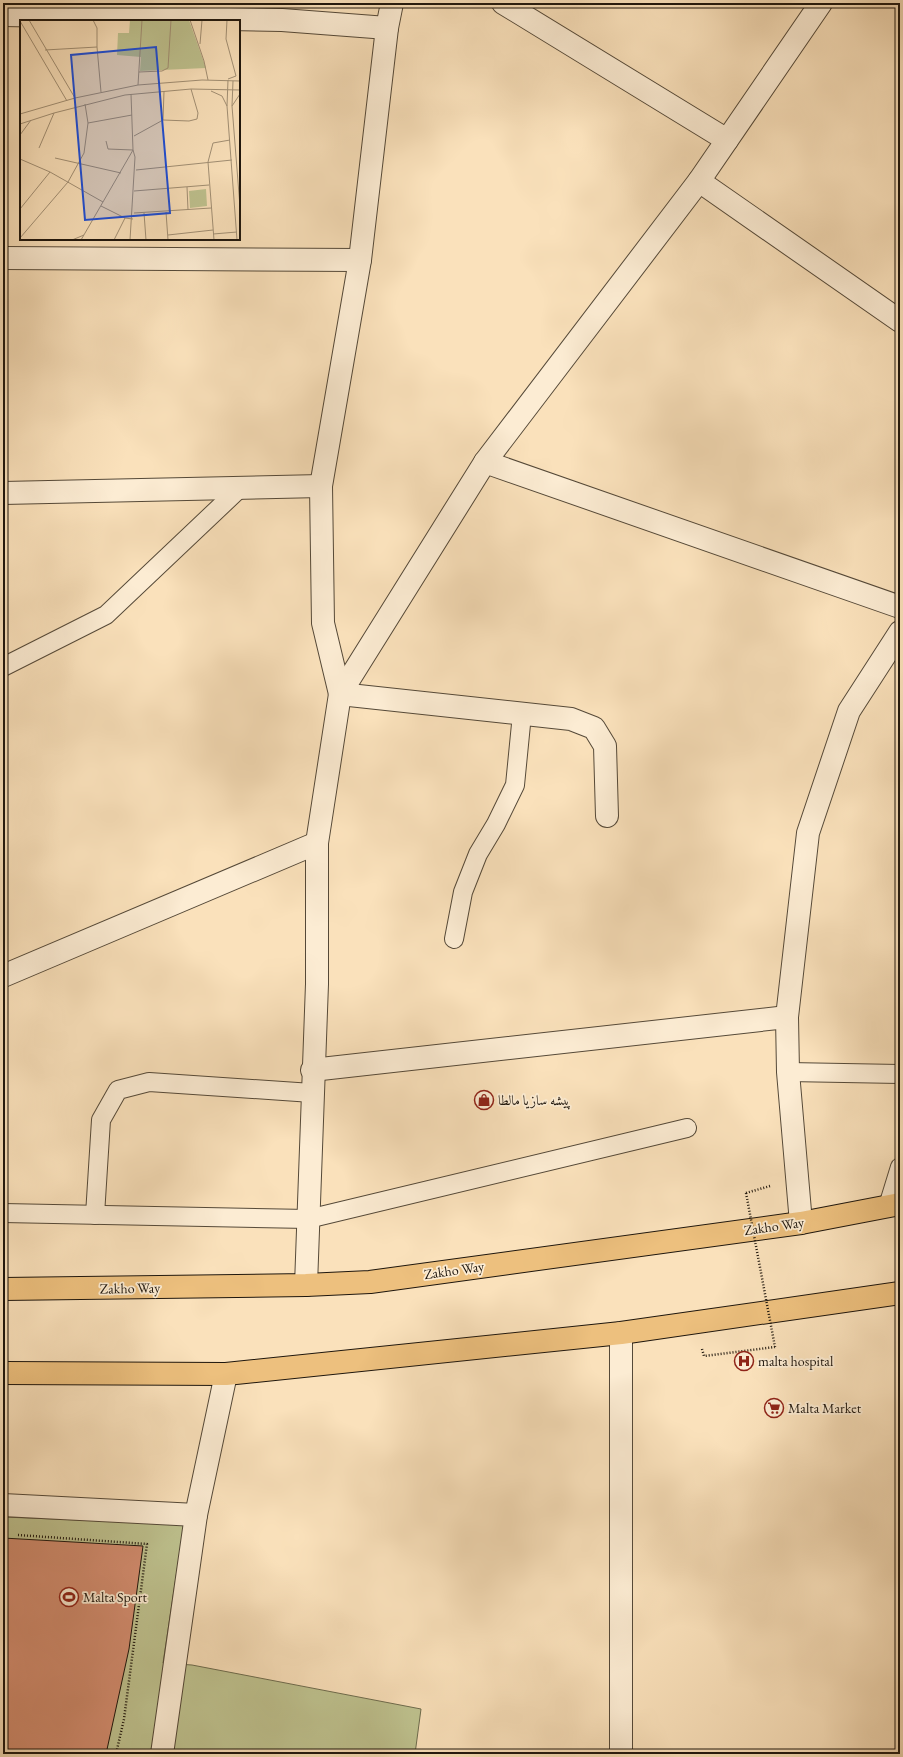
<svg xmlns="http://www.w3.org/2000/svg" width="903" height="1757" font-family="'EB Garamond',Amiri,serif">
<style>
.green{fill:#bfc390;stroke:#6e6c4e}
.building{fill:#d38d70;stroke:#1e160d}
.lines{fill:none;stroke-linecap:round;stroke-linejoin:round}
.lane-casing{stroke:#554938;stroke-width:20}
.street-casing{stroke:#554938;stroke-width:24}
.highway-casing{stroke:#1e160d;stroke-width:24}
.path{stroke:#1e160d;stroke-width:2.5;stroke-dasharray:1 2;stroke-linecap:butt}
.lane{stroke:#fcecd3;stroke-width:18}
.street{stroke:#fcecd3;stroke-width:22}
.highway{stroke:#edc07e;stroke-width:22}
.path-bridge{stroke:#1e160d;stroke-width:2.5;stroke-dasharray:1 2;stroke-linecap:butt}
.labels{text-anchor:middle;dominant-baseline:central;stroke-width:3.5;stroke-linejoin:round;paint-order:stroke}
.poi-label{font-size:14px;fill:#1e160d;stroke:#fcecd3;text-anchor:start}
.street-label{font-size:14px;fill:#1e160d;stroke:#fcecd3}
.inset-road{fill:none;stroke:#a29075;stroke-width:1}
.view{fill:#1d4ed8;fill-opacity:0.15;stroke:#1d4ed8;stroke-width:2}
.inset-edge{fill:none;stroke:#1e160d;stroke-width:2}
</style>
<rect width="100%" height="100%" fill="#fae1bb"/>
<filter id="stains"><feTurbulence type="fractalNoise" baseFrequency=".005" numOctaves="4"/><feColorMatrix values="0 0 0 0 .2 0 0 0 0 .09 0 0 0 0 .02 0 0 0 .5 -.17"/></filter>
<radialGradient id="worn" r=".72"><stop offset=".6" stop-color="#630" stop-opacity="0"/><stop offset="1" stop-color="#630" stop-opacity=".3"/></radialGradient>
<polygon class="green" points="3,1517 184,1524 163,1663 192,1665 421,1709 415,1754 3,1754"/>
<polygon class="building" points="3,1538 143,1546 129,1649 106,1754 3,1754"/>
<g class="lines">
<g class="lane-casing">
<g id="lane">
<polyline points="3,667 106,615 240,488"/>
<polyline points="454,939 463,892 478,854 496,824 515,785 522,714"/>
<polyline points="788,1072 900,1074"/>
<polyline points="888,1206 900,1167"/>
<polyline points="3,1213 308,1219 687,1128"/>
<polyline points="95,1215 101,1120 118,1090 149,1082 312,1093"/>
</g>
</g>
<g class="street-casing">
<g id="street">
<polyline points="392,3 387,28 360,260 321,486 323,623 340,694 571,719 594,728 605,746 607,816"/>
<polyline points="503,3 727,140"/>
<polyline points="3,15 282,20 387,28"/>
<polyline points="699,181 900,321"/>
<polyline points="3,258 360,260"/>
<polyline points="485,462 900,607"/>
<polyline points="3,493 321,486"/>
<polyline points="3,976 317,843"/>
<polyline points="312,1070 787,1017"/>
<polyline points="801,1223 788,1072 787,1017 808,833 849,711 900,632"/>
<polyline points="306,1285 317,984 317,843 340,694 485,462 699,181 821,3"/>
<polyline points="621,1333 621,1754"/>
<polyline points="3,1505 196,1515"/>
<polyline points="162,1754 196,1515 226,1374"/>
</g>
</g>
<g class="highway-casing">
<g id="highway">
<polyline points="3,1289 306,1285 370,1282 801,1223 900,1204"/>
<polyline points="3,1373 226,1374 621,1333 900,1293"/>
</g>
</g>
<g class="path">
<polyline points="746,1193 770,1186"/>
<polyline points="702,1349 704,1356 775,1347"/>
<polyline points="18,1535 147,1544 124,1719 116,1754"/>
</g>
<use href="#lane" class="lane"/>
<use href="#street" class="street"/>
<use href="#highway" class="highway"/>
<polyline class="path-bridge" points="746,1193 775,1347"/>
</g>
<defs>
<g id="shop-ring" transform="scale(1)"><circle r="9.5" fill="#fcecd3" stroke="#8f2418" stroke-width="1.5"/><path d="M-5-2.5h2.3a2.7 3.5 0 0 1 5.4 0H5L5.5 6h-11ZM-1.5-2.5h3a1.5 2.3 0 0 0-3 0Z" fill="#8f2418"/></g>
<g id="hospital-ring" transform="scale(1)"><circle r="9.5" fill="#fcecd3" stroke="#8f2418" stroke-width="1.5"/><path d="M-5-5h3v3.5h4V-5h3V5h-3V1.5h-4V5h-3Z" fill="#8f2418"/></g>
<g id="supermarket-ring" transform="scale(1)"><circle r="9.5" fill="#fcecd3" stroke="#8f2418" stroke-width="1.5"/><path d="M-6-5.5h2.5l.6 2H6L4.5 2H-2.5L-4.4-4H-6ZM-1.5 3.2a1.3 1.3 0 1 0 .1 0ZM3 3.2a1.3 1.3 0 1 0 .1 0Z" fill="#8f2418"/></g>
<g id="stadium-ring" transform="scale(1)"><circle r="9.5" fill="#fcecd3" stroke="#8f2418" stroke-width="1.5"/><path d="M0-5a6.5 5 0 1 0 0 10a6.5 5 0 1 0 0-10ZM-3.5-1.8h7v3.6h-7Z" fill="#8f2418"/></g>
</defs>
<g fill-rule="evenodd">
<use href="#shop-ring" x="484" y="1100"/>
<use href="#hospital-ring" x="744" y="1361"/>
<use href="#supermarket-ring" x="774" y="1408"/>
<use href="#stadium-ring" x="69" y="1597"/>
</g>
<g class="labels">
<g class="poi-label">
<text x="498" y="1100">پيشه سازيا مالطا</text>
<text x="758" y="1361">malta hospital</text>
<text x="788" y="1408">Malta Market</text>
<text x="83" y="1597">Malta Sport</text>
</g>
<g class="street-label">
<text transform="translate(774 1226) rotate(-8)">Zakho Way</text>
<text transform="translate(454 1270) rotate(-8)">Zakho Way</text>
<text transform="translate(130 1288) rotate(-1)">Zakho Way</text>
</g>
</g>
<g transform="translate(20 20)">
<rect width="220" height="220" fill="#fae1bb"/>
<path d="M110,0H169L186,48L120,51L121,37L97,35L98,13H109ZM186,169L187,186L170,188L169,171Z" fill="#bfc390"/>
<path class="inset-road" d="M9,0L55,78M73,0L77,8V27M170,0L184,41L188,60M207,0L206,19L216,56L208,59M0,1L47,81M180,24L182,0M25,30L77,27L81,72M119,52L142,51L148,48L151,0M208,60L207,86L217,220M213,61L212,86L220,187M118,65L122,0M191,71L202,76L207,86M212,86L220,74M0,94L55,78L118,65L182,60L220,61M143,100L144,71M68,103L112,95M0,104L34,93L105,75L171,69L220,70M0,115L11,100M114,116L143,100L169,101L177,99L178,93L171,69M86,121L88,129L113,130L115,137L110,220M19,128L34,93M35,138L101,153M0,139L30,152L83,182M116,150L212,140M167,167L168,190M114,171L189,165M81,186L105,198L113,199M0,189L30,152M146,192L148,220M114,193L191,188M124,193L126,220M193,214L217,212M148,215L193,210M0,218L48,162L64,133L68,103L65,84M52,220L64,215M61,220L113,130L111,74M94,220L105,198M194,220L188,142L193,123L210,120"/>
<path class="view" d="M136,27L150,193L65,200L51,35Z"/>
<rect width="220" height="220" class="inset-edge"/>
</g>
<rect width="903" height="1757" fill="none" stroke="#fae1bb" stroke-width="16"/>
<rect x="4" y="4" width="895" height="1749" fill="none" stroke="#1e160d" stroke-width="2"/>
<rect x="8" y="8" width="887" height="1741" fill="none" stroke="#1e160d"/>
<rect width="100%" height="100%" filter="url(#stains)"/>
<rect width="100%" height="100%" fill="url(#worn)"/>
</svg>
